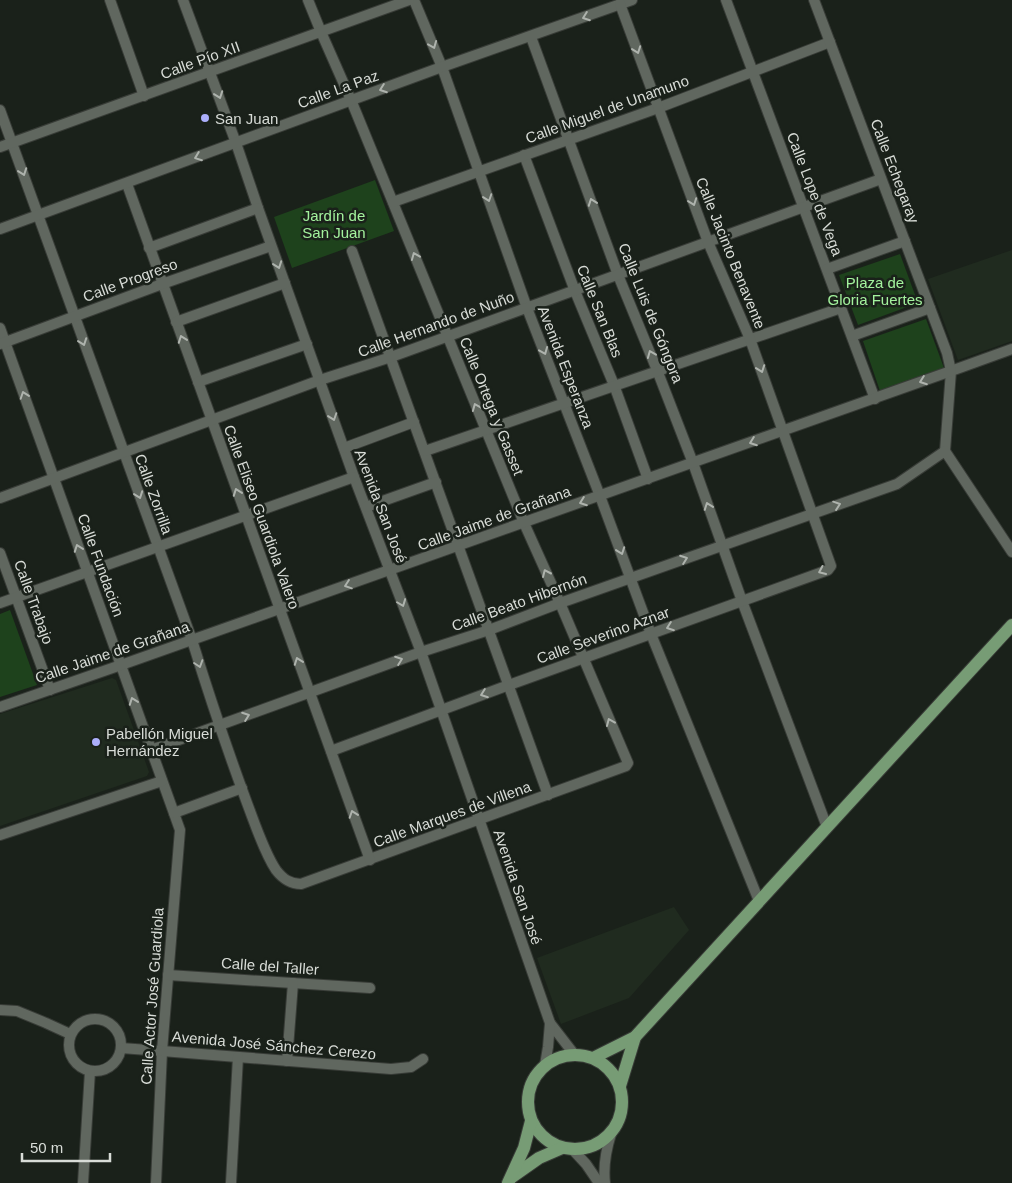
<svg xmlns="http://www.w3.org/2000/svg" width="1012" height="1183" font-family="Arial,sans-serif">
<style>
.built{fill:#202b1f}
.green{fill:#1e421c}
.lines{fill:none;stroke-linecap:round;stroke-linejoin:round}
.minor-casing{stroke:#383c37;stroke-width:12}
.primary-casing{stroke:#383c37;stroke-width:14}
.minor{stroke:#60675f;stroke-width:10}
.primary{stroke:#779c75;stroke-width:12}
.oneway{stroke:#aeb3ad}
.poi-dot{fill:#acaffb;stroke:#1a211a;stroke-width:2}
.labels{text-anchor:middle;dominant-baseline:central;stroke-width:5;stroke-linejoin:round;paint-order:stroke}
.street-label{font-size:15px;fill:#d8dcd7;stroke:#1a211a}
.poi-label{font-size:15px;fill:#d8dcd7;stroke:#1a211a;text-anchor:start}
.park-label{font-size:15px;fill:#a3f29d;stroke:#1a211a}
</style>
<rect width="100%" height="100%" fill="#1a211a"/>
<g class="built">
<polygon points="1012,250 1012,341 958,360 928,279"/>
<polygon points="112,678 116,680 149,772 147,776 0,826 0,714"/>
<polygon points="674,907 689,930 629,998 561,1024 537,958"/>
</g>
<g class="green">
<polygon points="375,180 394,231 292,268 274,217"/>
<polygon points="900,254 918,303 858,325 839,275"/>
<polygon points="926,319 944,368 880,391 863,341"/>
<polygon points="10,610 37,685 0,697 0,614"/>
</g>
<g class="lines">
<g class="minor-casing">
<g id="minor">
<polyline points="110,0 144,96"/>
<polyline points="183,0 236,143 258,208 354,477 421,652 550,1023 574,1054"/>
<polyline points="414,0 442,67 527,308 600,496 651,634 759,901"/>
<polyline points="726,0 875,399"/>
<polyline points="531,37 618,275 657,370 693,463 742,601 827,827"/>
<path d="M0,110L192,640C209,695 227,749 247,803C255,824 264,852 276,870C283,879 290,884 301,884L626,766L628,763L560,603L524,523L351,100L321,32L308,0"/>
<polyline points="0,147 409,0"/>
<polyline points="524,155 575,291 614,385 648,479"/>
<polyline points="127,184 370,860"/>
<polyline points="393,202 658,108 830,42"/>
<path d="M0,229C147,176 293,121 439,68C503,45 568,23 632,0"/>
<polyline points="149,248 258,208"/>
<polyline points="352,251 548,795"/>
<polyline points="827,269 905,241"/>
<polyline points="176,322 285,283"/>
<polyline points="0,328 180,830 162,1051 156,1183"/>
<polyline points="852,336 930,308"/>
<polyline points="0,344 162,284 271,246"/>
<polyline points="198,382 307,344"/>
<polyline points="344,448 414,422"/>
<polyline points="425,451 841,308"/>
<polyline points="945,451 951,371 1012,349"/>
<polyline points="0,498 320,380 391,357 881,179"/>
<polyline points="366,507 436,482"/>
<polyline points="0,553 50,690"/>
<polyline points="0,603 354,477"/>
<polyline points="0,707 121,665 951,371 947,353 814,0"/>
<polyline points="151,750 421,652 489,630 560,603 897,484 945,451 1012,552"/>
<polyline points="331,751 509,685 828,570 831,566 750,339 708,242 620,4"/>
<polyline points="174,813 242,788"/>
<polyline points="0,835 162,781"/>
<polyline points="168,975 370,988"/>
<polyline points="0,1010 17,1011 46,1023 70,1034"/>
<circle cx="95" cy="1045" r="26"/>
<polyline points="121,1048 162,1051 391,1069 411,1067 423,1059"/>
<polyline points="287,1061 293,983"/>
<polyline points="545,1065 548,1047 550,1023"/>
<polyline points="573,1150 586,1164 599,1183"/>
<polyline points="83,1183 90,1071"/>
<polyline points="231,1183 238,1057"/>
<path d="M605,1183C603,1166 606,1150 611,1134"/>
</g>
</g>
<g class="primary-casing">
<g id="primary">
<circle cx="575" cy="1102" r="47"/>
<polyline points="593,1058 635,1037 1012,625"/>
<polyline points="620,1086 635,1037"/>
<polyline points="512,1177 539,1158 562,1148"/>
<polyline points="508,1183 524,1148 531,1121"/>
</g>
</g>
<use href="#minor" class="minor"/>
<use href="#primary" class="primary"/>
</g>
<defs><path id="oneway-chevron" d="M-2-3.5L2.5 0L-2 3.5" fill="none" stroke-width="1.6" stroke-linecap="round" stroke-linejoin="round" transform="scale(1.25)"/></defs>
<g class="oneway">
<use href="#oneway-chevron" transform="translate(586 17) rotate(160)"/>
<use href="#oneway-chevron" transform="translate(433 45) rotate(68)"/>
<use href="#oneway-chevron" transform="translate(637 50) rotate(70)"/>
<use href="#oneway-chevron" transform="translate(383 89) rotate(160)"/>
<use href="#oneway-chevron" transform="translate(219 95) rotate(70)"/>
<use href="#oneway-chevron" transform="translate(198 157) rotate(159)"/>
<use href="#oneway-chevron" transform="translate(23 172) rotate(70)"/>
<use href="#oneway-chevron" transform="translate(488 198) rotate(71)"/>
<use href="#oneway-chevron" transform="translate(592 202) rotate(-110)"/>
<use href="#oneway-chevron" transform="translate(693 202) rotate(70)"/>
<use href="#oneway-chevron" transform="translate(415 256) rotate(-112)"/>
<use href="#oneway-chevron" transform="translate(278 265) rotate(70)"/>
<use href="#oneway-chevron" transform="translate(182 339) rotate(-110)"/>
<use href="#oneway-chevron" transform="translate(83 342) rotate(70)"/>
<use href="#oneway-chevron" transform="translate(544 351) rotate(68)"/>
<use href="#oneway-chevron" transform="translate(651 354) rotate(-112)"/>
<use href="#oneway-chevron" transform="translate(761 369) rotate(70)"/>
<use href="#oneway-chevron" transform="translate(923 381) rotate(160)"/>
<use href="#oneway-chevron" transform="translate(24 395) rotate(-109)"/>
<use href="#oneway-chevron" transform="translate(476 407) rotate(-112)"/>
<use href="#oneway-chevron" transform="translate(333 417) rotate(71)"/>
<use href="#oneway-chevron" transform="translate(753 442) rotate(160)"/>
<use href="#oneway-chevron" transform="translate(237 492) rotate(-110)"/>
<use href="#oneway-chevron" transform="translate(139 495) rotate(70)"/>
<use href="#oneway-chevron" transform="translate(583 502) rotate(160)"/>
<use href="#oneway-chevron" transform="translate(837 505) rotate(-19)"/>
<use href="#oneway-chevron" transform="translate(708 506) rotate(-110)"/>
<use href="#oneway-chevron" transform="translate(78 548) rotate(-110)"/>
<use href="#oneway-chevron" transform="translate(621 551) rotate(70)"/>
<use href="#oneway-chevron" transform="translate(684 559) rotate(-20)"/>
<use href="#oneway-chevron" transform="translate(822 571) rotate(156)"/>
<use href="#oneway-chevron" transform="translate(546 573) rotate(-114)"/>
<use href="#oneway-chevron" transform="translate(348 585) rotate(161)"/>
<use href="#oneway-chevron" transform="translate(402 603) rotate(69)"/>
<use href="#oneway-chevron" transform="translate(670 627) rotate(160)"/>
<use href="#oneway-chevron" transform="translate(399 660) rotate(-20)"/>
<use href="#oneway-chevron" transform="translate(298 661) rotate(-110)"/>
<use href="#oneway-chevron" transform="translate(199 664) rotate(72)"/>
<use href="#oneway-chevron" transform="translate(484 694) rotate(160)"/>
<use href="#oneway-chevron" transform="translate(133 701) rotate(-110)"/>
<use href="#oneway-chevron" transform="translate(246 716) rotate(-20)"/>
<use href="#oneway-chevron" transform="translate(610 722) rotate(-113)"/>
<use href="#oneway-chevron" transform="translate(353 814) rotate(-109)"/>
</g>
<g class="poi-dot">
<circle cx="205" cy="118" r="5"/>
<circle cx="96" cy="742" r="5"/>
</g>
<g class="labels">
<g class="street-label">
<text transform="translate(200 60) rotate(-20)">Calle Pío XII</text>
<text transform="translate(338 89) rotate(-20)">Calle La Paz</text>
<text transform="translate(607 109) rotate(-20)">Calle Miguel de Unamuno</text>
<text transform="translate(895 171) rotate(69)">Calle Echegaray</text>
<text transform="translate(815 194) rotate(69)">Calle Lope de Vega</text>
<text transform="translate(731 253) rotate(68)">Calle Jacinto Benavente</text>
<text transform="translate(130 280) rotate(-20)">Calle Progreso</text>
<text transform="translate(600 311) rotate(68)">Calle San Blas</text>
<text transform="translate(651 313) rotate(68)">Calle Luis de Góngora</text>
<text transform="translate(436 324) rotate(-20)">Calle Hernando de Nuño</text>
<text transform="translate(566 367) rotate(69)">Avenida Esperanza</text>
<text transform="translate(492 406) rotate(68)">Calle Ortega y Gasset</text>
<text transform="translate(154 494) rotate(70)">Calle Zorrilla</text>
<text transform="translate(381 506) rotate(69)">Avenida San José</text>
<text transform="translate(262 517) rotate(70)">Calle Eliseo Guardiola Valero</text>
<text transform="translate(494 518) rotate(-20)">Calle Jaime de Grañana</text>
<text transform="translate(101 565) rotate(70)">Calle Fundación</text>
<text transform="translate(34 602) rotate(70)">Calle Trabajo</text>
<text transform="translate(519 602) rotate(-20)">Calle Beato Hibernón</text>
<text transform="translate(603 635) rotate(-20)">Calle Severino Aznar</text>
<text transform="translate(112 652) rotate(-19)">Calle Jaime de Grañana</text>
<text transform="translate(452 814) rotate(-20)">Calle Marques de Villena</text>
<text transform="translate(518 887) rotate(71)">Avenida San José</text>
<text transform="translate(270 966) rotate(4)">Calle del Taller</text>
<text transform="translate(152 996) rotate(-86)">Calle Actor José Guardiola</text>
<text transform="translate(274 1045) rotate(5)">Avenida José Sánchez Cerezo</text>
</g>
<g class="poi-label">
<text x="215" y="118">San Juan</text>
<text x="106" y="733">Pabellón Miguel<tspan x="106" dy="17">Hernández</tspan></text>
</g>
<g class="park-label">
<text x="334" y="215">Jardín de<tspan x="334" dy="17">San Juan</tspan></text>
<text x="875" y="282">Plaza de<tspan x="875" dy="17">Gloria Fuertes</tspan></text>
</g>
</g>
<path d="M22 1153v8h88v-8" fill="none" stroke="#d8dcd7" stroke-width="2.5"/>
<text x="30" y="1153" font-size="15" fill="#d8dcd7" stroke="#1a211a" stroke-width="4" paint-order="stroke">50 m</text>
</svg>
